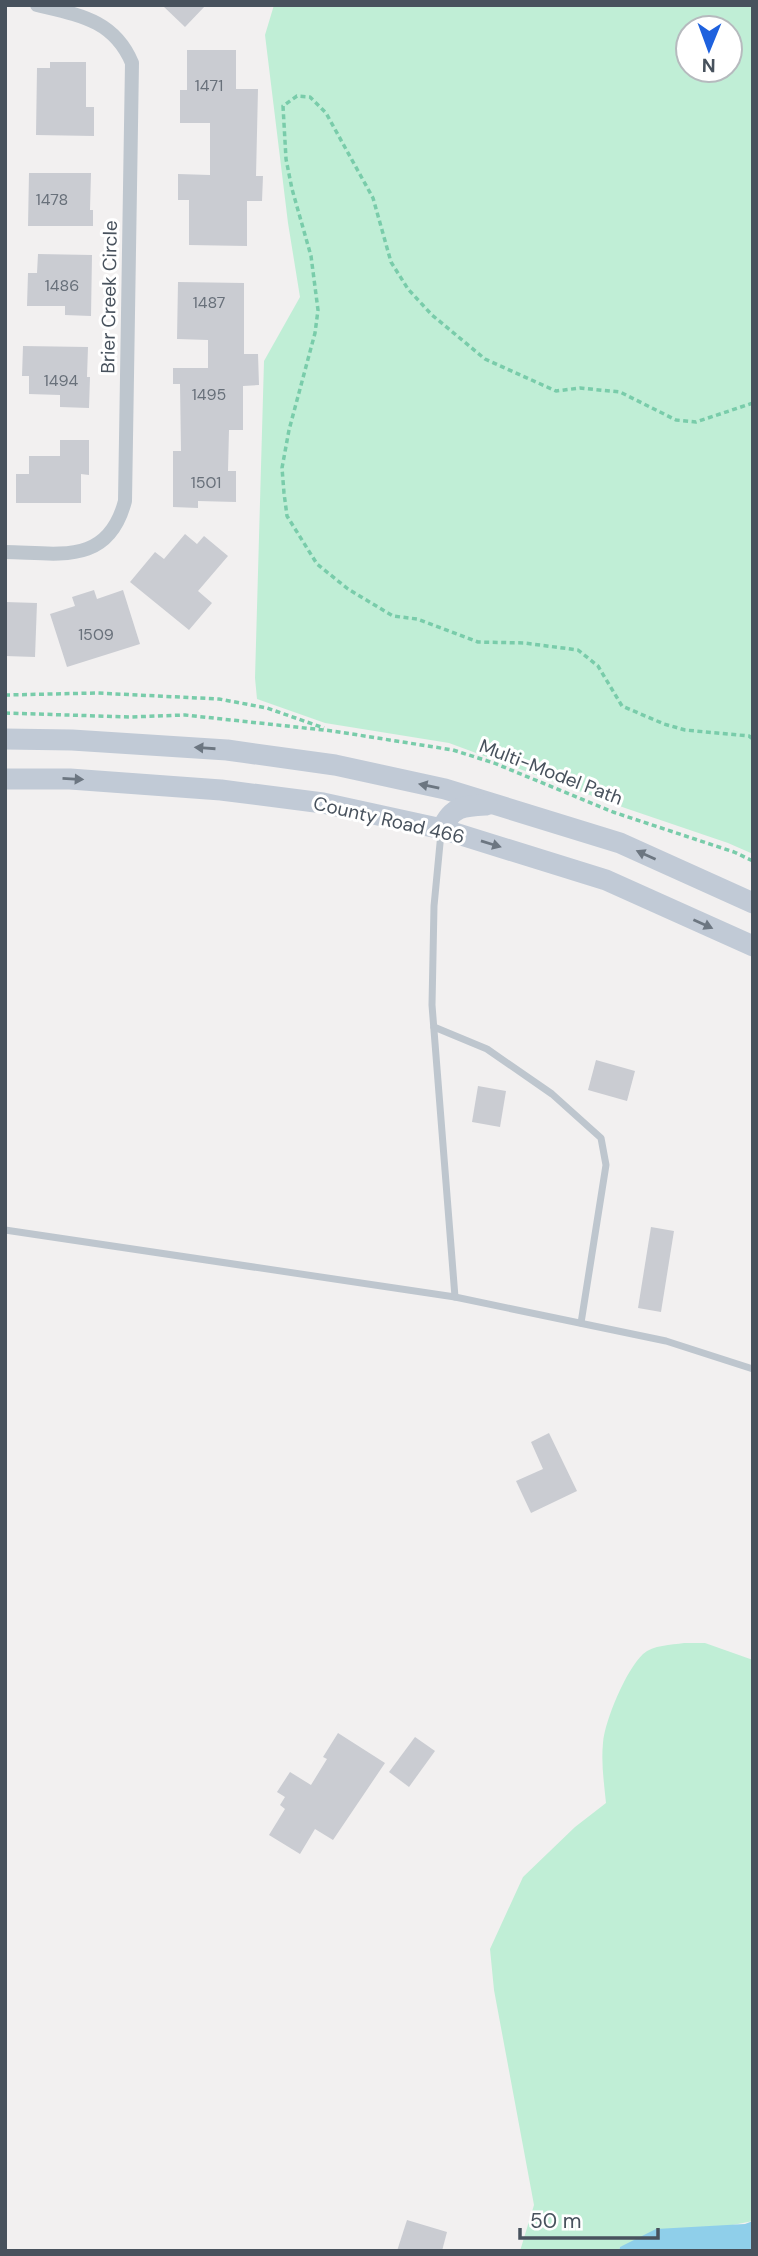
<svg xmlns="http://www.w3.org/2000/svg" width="758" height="2256" font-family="'DM Sans',sans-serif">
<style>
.green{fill:#c0eed6;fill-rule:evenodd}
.water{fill:#8fcfea}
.building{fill:#caccd2}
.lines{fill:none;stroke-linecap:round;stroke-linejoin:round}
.path{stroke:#79ccaa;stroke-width:3.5;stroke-dasharray:5 3.5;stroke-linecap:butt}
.service{stroke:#bec6ce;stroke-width:7}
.minor{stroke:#bec6ce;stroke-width:14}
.secondary{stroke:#c1cad6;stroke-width:21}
.oneway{fill:#6c7681}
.labels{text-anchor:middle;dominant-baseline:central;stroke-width:6;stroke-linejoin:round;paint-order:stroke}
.number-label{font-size:16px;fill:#68707a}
.street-label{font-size:19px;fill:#48525d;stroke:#fff}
</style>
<rect width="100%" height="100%" fill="#f2f0f0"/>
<g class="green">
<path d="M274,5H753V854L728,843L625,808L449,743L325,723L257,699L255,678L264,361L300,297L288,223L265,35ZM688,28H730V70H688Z"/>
<path d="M684,1643H705L753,1660V2221L620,2247L619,2251H520L534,2205L494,1990L490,1949L523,1877L575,1827L606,1803C604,1783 601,1763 603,1743C605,1720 626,1670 643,1654C653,1645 671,1645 684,1643Z"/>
</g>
<polygon class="water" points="753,2221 753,2251 619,2251 620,2247 656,2229 745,2224"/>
<g class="building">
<polygon points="162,5 206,5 185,27"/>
<polygon points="187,50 236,50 236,89 258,89 256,176 263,176 262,201 247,201 247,246 189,245 189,200 178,200 178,174 210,175 210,123 180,123 180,90 187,90"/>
<polygon points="50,62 86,62 86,107 94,107 94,136 36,135 37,68 50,68"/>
<polygon points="29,173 91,173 90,210 93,210 93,226 28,226"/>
<polygon points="38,254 92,255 91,316 65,315 65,306 27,306 28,273 37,273"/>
<polygon points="178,282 244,283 244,354 258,354 259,385 243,386 243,430 229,430 228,471 236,471 236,502 198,501 198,508 173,507 173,451 181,451 180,384 173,384 173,368 208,368 208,340 177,339"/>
<polygon points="23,346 88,347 87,377 90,377 89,408 60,407 60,395 29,394 29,376 22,376"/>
<polygon points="60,440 89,440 89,475 81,474 81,503 16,503 16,474 29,474 29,456 60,456"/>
<polygon points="185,534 197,544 204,536 228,556 198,591 212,603 189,630 130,582 155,552 164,559"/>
<polygon points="94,590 97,599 123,590 140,644 67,667 50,614 75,606 72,597"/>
<polygon points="5,602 37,603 35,657 5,656"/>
<polygon points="596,1060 635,1071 627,1101 588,1090"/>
<polygon points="478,1086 506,1091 500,1127 472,1122"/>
<polygon points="651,1227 674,1231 661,1312 638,1308"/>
<polygon points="549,1433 577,1491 531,1513 516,1481 543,1469 531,1442"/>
<polygon points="338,1733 385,1763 333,1840 315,1829 300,1854 269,1835 285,1809 280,1805 285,1797 277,1792 290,1772 311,1785 327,1759 323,1757"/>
<polygon points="415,1737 435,1751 409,1787 389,1772"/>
<polygon points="407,2220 447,2232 442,2251 397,2251"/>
</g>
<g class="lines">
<g class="path">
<polyline points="753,403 696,422 676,420 620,392 580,388 556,391 485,359 432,315 408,289 391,262 373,198 326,113 310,97 297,96 283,106 286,159 292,189 311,256 318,310 315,333 289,430 282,468 284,493 287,516 317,564 348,589 393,616 417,619 478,642 524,643 578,650 598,666 622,706 664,724 685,730 749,736 753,739"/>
<polyline points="5,695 96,693 219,699 267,708 324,728"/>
<polyline points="5,713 130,717 185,715 333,731 453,750 494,763 613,812 734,852 753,861"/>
</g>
<g class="service">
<polyline points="441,833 434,906 432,1005 455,1297"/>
<polyline points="434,1027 487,1049 552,1094 601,1138 606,1165 581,1323"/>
<polyline points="5,1230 455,1297 666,1341 753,1369"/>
</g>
<path class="minor" d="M5,552C59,553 108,566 125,501L132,63C114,20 79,15 37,5"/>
<g class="secondary">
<polyline points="5,739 72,740 227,750 335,765 445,789 620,843 753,903"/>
<polyline points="5,779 70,779 221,790 323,803 442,829 606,880 753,946"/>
<path d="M442,829C452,806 464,806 487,805"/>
</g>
</g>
<defs><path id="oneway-solid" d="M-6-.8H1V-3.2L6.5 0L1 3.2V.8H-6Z" transform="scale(1.75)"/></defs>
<g class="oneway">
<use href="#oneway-solid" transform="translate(205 748) rotate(-176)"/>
<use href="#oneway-solid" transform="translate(73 779) rotate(3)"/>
<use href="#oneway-solid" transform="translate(429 786) rotate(-168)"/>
<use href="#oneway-solid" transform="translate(491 844) rotate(17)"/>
<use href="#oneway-solid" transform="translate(646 855) rotate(-156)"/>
<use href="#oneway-solid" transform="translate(703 924) rotate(24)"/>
</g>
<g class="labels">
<g class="number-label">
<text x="209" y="85">1471</text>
<text x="52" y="199">1478</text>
<text x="62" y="285">1486</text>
<text x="209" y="302">1487</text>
<text x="61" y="380">1494</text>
<text x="209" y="394">1495</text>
<text x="206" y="482">1501</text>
<text x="96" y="634">1509</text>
</g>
<g class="street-label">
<text transform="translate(109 297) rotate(-89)">Brier Creek Circle</text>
<text transform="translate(551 772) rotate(21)">Multi-Model Path</text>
<text transform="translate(389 820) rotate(13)">County Road 466</text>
</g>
</g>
<rect width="758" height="2256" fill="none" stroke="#48525d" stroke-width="14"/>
<g transform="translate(709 49) rotate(181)"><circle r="33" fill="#ffffff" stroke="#b6babe" stroke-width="2"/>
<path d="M0-5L12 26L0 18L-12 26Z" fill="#1e61de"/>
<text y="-10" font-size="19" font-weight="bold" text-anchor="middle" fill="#48525d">N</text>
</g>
<path d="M520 2228v10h138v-10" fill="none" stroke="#48525d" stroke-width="3.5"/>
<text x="530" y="2228" font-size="21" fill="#48525d" stroke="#ffffff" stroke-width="5" paint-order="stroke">50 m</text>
</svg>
